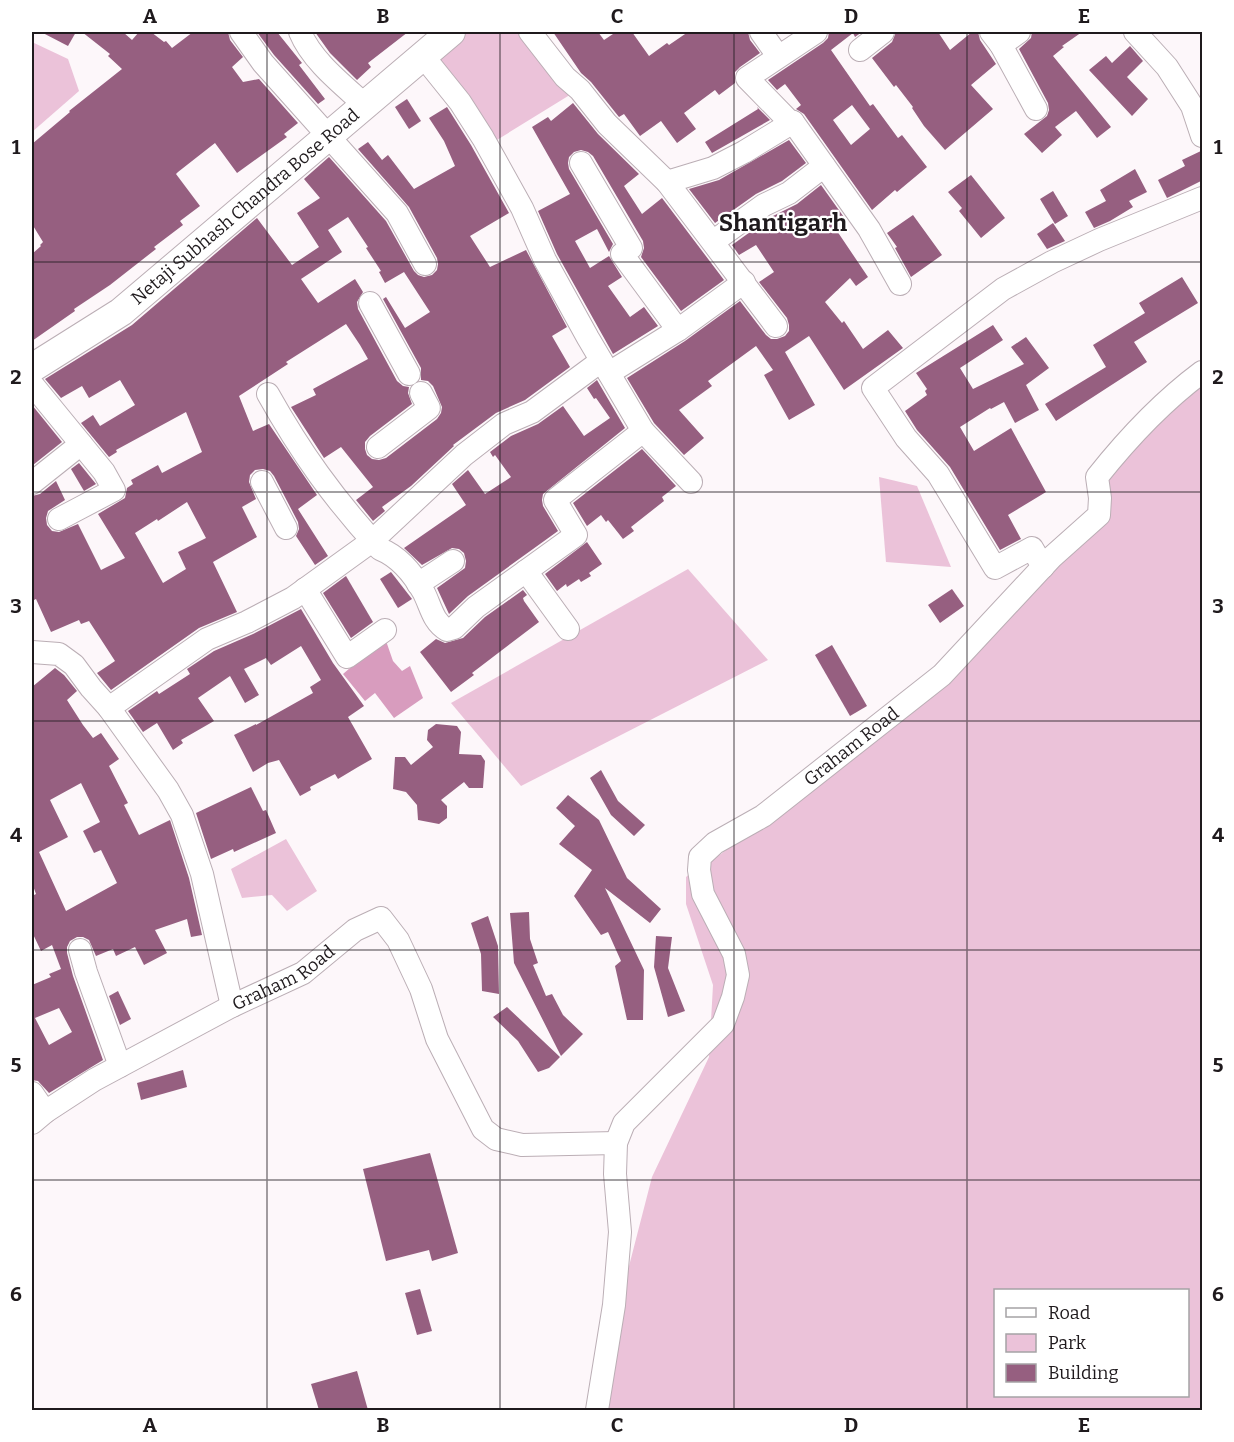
<svg xmlns="http://www.w3.org/2000/svg" width="1234" height="1442" font-family="Bitter,serif">
<style>
.green{fill:#ebc2d9;fill-rule:evenodd}
.water{fill:#d89cbe}
.building{fill:#965f80;fill-rule:evenodd}
.lines{fill:none;stroke-linecap:round;stroke-linejoin:round}
.minor-casing{stroke:#bbaeb5;stroke-width:24}
.major-casing{stroke:#bbaeb5;stroke-width:30}
.minor{stroke:#fff;stroke-width:22}
.major{stroke:#fff;stroke-width:28}
.grid{fill:none;stroke:#1f1a1d;stroke-width:1.5;stroke-opacity:0.55}
.labels{text-anchor:middle;dominant-baseline:central;stroke-width:4.5;stroke-linejoin:round;paint-order:stroke}
.street-label{font-size:18px;fill:#1f1a1d;stroke:#fff}
.district-label{font-size:24px;font-weight:bold;fill:#1f1a1d;stroke:#fff}
.neatline{fill:none;stroke:#1f1a1d;stroke-width:2}
.grid-label{font-size:20px;text-anchor:middle;font-weight:bold;fill:#1f1a1d}
</style>
<rect width="100%" height="100%" fill="#fdf7fa"/>
<g class="green">
<polygon points="460,32 526,32 573,93 492,143 429,58"/>
<polygon points="32,42 68,59 79,91 32,132"/>
<path d="M1202,375V1410H594L596,1394L652,1177L709,1057L713,985L686,904V877L701,864L721,854L877,729L1104,518L1100,479ZM996,1290H1188V1396H996Z"/>
<polygon points="879,477 917,486 951,567 886,562"/>
<polygon points="688,569 768,660 521,786 451,703"/>
<polygon points="286,839 317,891 287,911 272,895 242,898 231,869"/>
</g>
<polygon class="water" points="385,638 393,661 402,671 410,666 423,698 394,718 375,693 365,701 343,674"/>
<g class="building">
<polygon points="41,32 76,32 68,46"/>
<polygon points="82,32 123,32 132,40 139,32 151,32 164,42 166,41 172,48 193,32 228,32 230,40 243,57 232,67 243,82 259,79 298,123 284,134 287,137 237,173 215,143 178,172 176,174 200,206 180,221 183,225 154,247 156,249 110,285 74,309 75,311 32,341 32,254 41,246 40,245 43,242 32,224 32,144 70,112 69,111 122,69 108,56 110,54"/>
<polygon points="257,32 277,32 302,63 299,65 325,99 318,104 274,55"/>
<polygon points="315,32 408,32 368,63 371,67 357,80 330,53"/>
<polygon points="553,32 598,32 604,40 616,32 632,32 649,56 667,43 669,45 688,32 748,32 750,40 760,53 740,67 735,72 735,83 719,95 715,90 684,113 696,129 677,143 661,121 640,136 624,114 619,117 591,82 581,73"/>
<path d="M829,32H862L855,37L853,33L831,50L870,106L873,104L898,138L902,135L927,167L897,192L895,190L872,210L804,114L796,109L801,105L785,84L777,90L768,80L823,43L828,38ZM852,105L870,129L851,145L833,120Z"/>
<polygon points="896,32 938,32 950,50 972,32 978,32 980,40 996,64 971,85 993,109 945,150 924,126 912,108 913,107 896,85 894,87 872,58 892,42"/>
<polygon points="1032,32 1082,32 1062,46 1064,47 1053,56 1111,127 1097,138 1076,111 1055,127 1062,135 1042,153 1024,134 1047,116 1049,110 1048,103 1019,49 1031,38"/>
<polygon points="1130,46 1143,61 1127,77 1148,99 1132,116 1089,70 1106,56 1112,63"/>
<polygon points="407,99 421,121 409,129 395,107"/>
<polygon points="573,103 598,134 639,174 624,186 642,214 662,198 724,280 681,311 641,257 644,248 643,241 593,156 588,152 581,150 574,152 569,157 568,163 569,169 613,244 609,252 597,229 575,241 590,268 609,256 622,277 608,286 630,317 644,307 658,326 613,354 557,254 538,211 570,194 532,127 548,117 551,121"/>
<path d="M447,107L471,145L509,213L470,236L490,267L526,250L567,327L552,336L570,367L525,400L496,413L453,445L454,446L411,486L382,507L385,511L373,521L356,500L373,487L341,447L324,458L291,407L316,395L313,389L368,359L360,345L346,324L286,362L288,364L239,396L253,431L269,424L317,495L298,509L328,556L315,565L296,536L299,529L298,522L274,476L270,471L263,469L255,470L250,475L249,482L256,499L242,507L257,537L213,562L237,612L199,628L111,690L97,673L115,661L89,621L81,624L79,620L51,632L36,599L32,601V496L40,494L56,481L65,500L48,511L46,518L47,525L52,531L59,532L78,524L101,570L125,558L98,514L125,498L127,488L133,484L131,480L158,465L162,473L202,452L186,412L116,450L117,452L109,457L81,423L93,415L100,426L135,405L120,380L89,398L82,386L61,398L45,379L132,325L257,218L292,265L319,247L297,213L320,198L304,179L329,157L386,221L414,271L418,275L424,277L432,275L437,270L438,264L437,258L409,207L358,149L368,142L382,160L388,155L414,189L455,166L444,141L429,118ZM348,217L368,247L366,248L381,271L379,272L385,283L404,272L430,312L405,328L386,297L383,299L421,368V380L428,381L433,386L442,407L441,413L437,419L386,458L379,460L372,459L367,455L365,449V442L370,436L412,404L408,393L409,387L403,386L397,381L358,309L357,302L363,292L355,279L318,303L301,279L342,252L328,230ZM187,502L206,538L178,552L186,569L163,583L135,533L157,519L158,521Z"/>
<polygon points="757,107 770,120 712,153 705,142 758,109"/>
<polygon points="789,140 806,163 782,181 756,194 715,223 689,189 719,180"/>
<polygon points="1203,150 1203,180 1167,198 1158,180 1185,166 1182,160"/>
<polygon points="1135,169 1147,192 1129,201 1133,207 1110,221 1094,228 1085,212 1106,201 1100,190"/>
<polygon points="971,175 1005,218 981,238 959,211 962,208 948,192"/>
<polygon points="821,185 846,220 837,231 868,277 856,286 850,278 825,302 842,323 844,321 863,349 888,330 903,348 844,390 809,336 785,352 815,405 789,420 764,375 773,370 756,346 708,381 712,386 679,410 704,438 684,455 654,423 627,378 685,341 740,301 766,335 771,339 777,339 785,336 789,331 789,325 787,318 759,282 774,272 756,245 739,255 732,245 771,217 797,204"/>
<polygon points="1053,191 1068,216 1055,224 1040,199"/>
<polygon points="913,215 942,255 911,277 895,248 897,247 887,233"/>
<polygon points="1053,223 1065,241 1047,249 1037,234"/>
<polygon points="1182,277 1198,303 1134,342 1147,362 1056,421 1045,404 1106,367 1093,345 1145,313 1139,303"/>
<polygon points="993,325 1003,340 960,368 973,389 1024,364 1011,347 1026,337 1049,368 1026,385 1039,410 1015,423 1004,402 991,409 990,408 960,427 974,451 1011,428 1046,492 1008,515 1021,539 1000,550 950,467 917,430 905,411 927,395 925,391 927,389 916,373"/>
<polygon points="597,380 625,428 543,494 542,500 543,506 558,531 468,596 449,614 437,588 465,568 466,561 464,553 459,549 452,548 422,565 404,548 466,505 452,484 468,470 485,494 511,477 495,455 493,457 490,452 511,436 538,424 563,406 584,436 610,418 596,398 594,399 587,388"/>
<polygon points="32,405 62,442 33,465 32,462"/>
<polygon points="642,449 676,486 662,497 664,501 631,527 634,531 623,539 608,520 606,522 601,515 587,526 573,503"/>
<polygon points="79,463 96,484 84,491 71,469"/>
<polygon points="587,542 602,564 589,573 591,576 581,582 579,579 567,587 566,584 557,591 545,574"/>
<polygon points="391,572 412,599 398,608 380,579"/>
<polygon points="346,576 373,622 351,638 323,593"/>
<polygon points="952,589 964,606 940,623 928,605"/>
<polygon points="523,590 527,595 523,598 524,601 539,622 472,673 474,675 451,692 420,652 436,639 445,643 463,638 485,617"/>
<polygon points="301,609 333,663 364,706 348,717 372,759 358,767 338,779 335,774 310,787 311,790 300,796 279,760 268,763 253,772 234,735 256,724 256,725 313,693 310,687 321,680 301,646 271,665 266,658 244,669 259,695 245,703 230,676 198,698 214,721 181,740 183,743 173,750 157,723 143,732 128,711 157,691 159,694 190,674 187,669 214,651 253,634"/>
<polygon points="832,645 867,706 850,716 815,655"/>
<path d="M55,668L64,675L77,691L67,700L83,725L93,738L101,733L119,759L109,766L128,803L124,805L139,835L170,820L189,878L202,935L191,937L187,919L155,930L167,953L144,965L135,947L116,956L113,949L96,956L89,940L83,937H77L70,941L67,947V953L73,976L103,1060L49,1093L38,1081L32,1080V985L51,977L49,974L61,969L52,945L41,951L32,932V896L36,894L32,883V687ZM81,783L100,822L83,831L94,853L101,850L117,883L66,911L39,852L68,837L50,800ZM59,1008L72,1032L49,1045L35,1018Z"/>
<polygon points="436,724 457,726 461,732 459,754 481,755 485,761 483,788 469,788 464,782 441,800 447,806 447,818 439,824 418,820 417,805 406,792 393,789 395,757 405,757 411,765 433,747 427,740 428,730"/>
<polygon points="601,770 618,801 645,825 634,836 611,815 590,778"/>
<polygon points="251,787 263,811 266,810 276,833 234,852 233,849 211,859 196,813"/>
<polygon points="568,795 599,820 627,878 661,909 650,923 605,888 644,970 643,1020 627,1020 615,966 621,961 608,932 601,935 574,896 592,870 559,844 575,826 556,808"/>
<polygon points="529,912 530,939 538,963 533,965 546,996 552,994 563,1015 583,1034 561,1056 514,963 510,913"/>
<polygon points="488,916 498,946 499,994 482,991 481,954 471,923"/>
<polygon points="656,936 672,937 668,968 685,1011 668,1017 654,967"/>
<polygon points="118,991 131,1019 120,1025 109,996"/>
<polygon points="507,1007 560,1057 549,1068 538,1072 518,1041 493,1017"/>
<polygon points="183,1070 187,1087 141,1100 137,1083"/>
<polygon points="430,1153 458,1253 432,1261 429,1250 386,1261 363,1169"/>
<polygon points="420,1289 432,1331 417,1335 405,1293"/>
<polygon points="357,1371 368,1410 319,1410 311,1384"/>
</g>
<g class="lines">
<g class="minor-casing">
<g id="minor">
<polyline points="241,32 263,63 397,213 425,264"/>
<path d="M300,32C312,61 342,84 365,105"/>
<polyline points="530,32 565,77 580,90 607,124 667,182 776,326"/>
<polyline points="761,32 778,56"/>
<polyline points="816,32 747,78 788,120 793,122 869,229 900,284"/>
<polyline points="991,32 1001,45 1036,109"/>
<polyline points="1135,32 1167,67 1192,106 1202,136"/>
<polyline points="1001,45 1019,32"/>
<polyline points="860,50 883,32"/>
<polyline points="423,56 460,102 483,138 522,208 545,260 588,338 643,431 691,482"/>
<polyline points="581,163 631,248 622,254 678,330"/>
<polyline points="667,182 713,168 744,152 793,122"/>
<polyline points="714,241 764,205 789,193 824,166"/>
<polyline points="370,303 409,374"/>
<polyline points="609,373 678,330 744,282"/>
<polyline points="32,384 104,472 114,490 59,519"/>
<path d="M268,394C301,453 334,499 380,549C400,557 414,575 424,593C431,607 433,622 447,630L454,628L476,607L576,535L555,500L643,431"/>
<polyline points="378,447 429,408 421,393"/>
<polyline points="262,482 286,528"/>
<polyline points="32,483 81,444"/>
<polyline points="1043,567 1032,548 995,568 938,474 906,438 873,388 1003,289 1052,262 1099,240 1202,198"/>
<polyline points="526,571 568,629"/>
<polyline points="418,584 453,561"/>
<polyline points="305,589 347,657 385,630"/>
<polyline points="32,652 59,654 74,665 91,688 109,708 168,790 182,815 202,874 232,1006"/>
<polyline points="109,708 207,639 247,622 293,598 372,541 464,455 504,424 532,412 601,361"/>
<polyline points="80,950 86,972 120,1066"/>
<polyline points="32,1093 45,1112"/>
<path id="s1" d="M32,1123L45,1112L94,1080L232,1006L303,973L355,930L381,918L398,940L421,989L437,1039L483,1129L496,1139L522,1145L616,1143"/>
<path id="s2" d="M597,1410L614,1305L620,1232L615,1174L616,1143L624,1123L723,1024L733,997L738,975L734,954L703,894L699,870L700,857L715,843L763,816L942,675L1052,557L1099,515L1100,498L1097,477C1128,438 1163,401 1202,372"/>
</g>
</g>
<g class="major-casing">
<g id="major">
<path id="s3" d="M32,368L121,312L451,32"/>
</g>
</g>
<use href="#minor" class="minor"/>
<use href="#major" class="major"/>
</g>
<path class="grid" d="M267,32V1410M500,32V1410M734,32V1410M967,32V1410M32,262H1202M32,492H1202M32,721H1202M32,950H1202M32,1180H1202"/>
<g class="labels">
<g class="street-label">
<text stroke="none"><textPath href="#s3" startOffset="268">Netaji Subhash Chandra Bose Road</textPath></text>
<text stroke="none"><textPath href="#s2" startOffset="796">Graham Road</textPath></text>
<text stroke="none"><textPath href="#s1" startOffset="291">Graham Road</textPath></text>
</g>
<g class="district-label">
<text x="783" y="223">Shantigarh</text>
</g>
</g>
<rect width="1234" height="1442" fill="none" stroke="#ffffff" stroke-width="66"/>
<rect x="994" y="1289" width="195" height="108" fill="#ffffff" stroke="#a5a3a5" stroke-width="1.5"/>
<rect x="1006" y="1308" width="30" height="9" fill="#ffffff" stroke="#a5a3a5" stroke-width="1.5"/>
<text x="1048" y="1319" font-size="18" fill="#1f1a1d">Road</text>
<rect x="1006" y="1334" width="30" height="18" fill="#ebc2d9" stroke="#a5a3a5" stroke-width="1.5"/>
<text x="1048" y="1349" font-size="18" fill="#1f1a1d">Park</text>
<rect x="1006" y="1364" width="30" height="18" fill="#965f80" stroke="#a5a3a5" stroke-width="1.5"/>
<text x="1048" y="1379" font-size="18" fill="#1f1a1d">Building</text>
<rect x="33" y="33" width="1168" height="1376" class="neatline"/>
<g class="grid-label">
<text x="150" y="23">A</text>
<text x="383" y="23">B</text>
<text x="617" y="23">C</text>
<text x="851" y="23">D</text>
<text x="1084" y="23">E</text>
<text x="16" y="154">1</text>
<text x="1218" y="154">1</text>
<text x="16" y="384">2</text>
<text x="1218" y="384">2</text>
<text x="16" y="613">3</text>
<text x="1218" y="613">3</text>
<text x="16" y="842">4</text>
<text x="1218" y="842">4</text>
<text x="16" y="1072">5</text>
<text x="1218" y="1072">5</text>
<text x="16" y="1301">6</text>
<text x="1218" y="1301">6</text>
<text x="150" y="1432">A</text>
<text x="383" y="1432">B</text>
<text x="617" y="1432">C</text>
<text x="851" y="1432">D</text>
<text x="1084" y="1432">E</text>
</g>
</svg>
